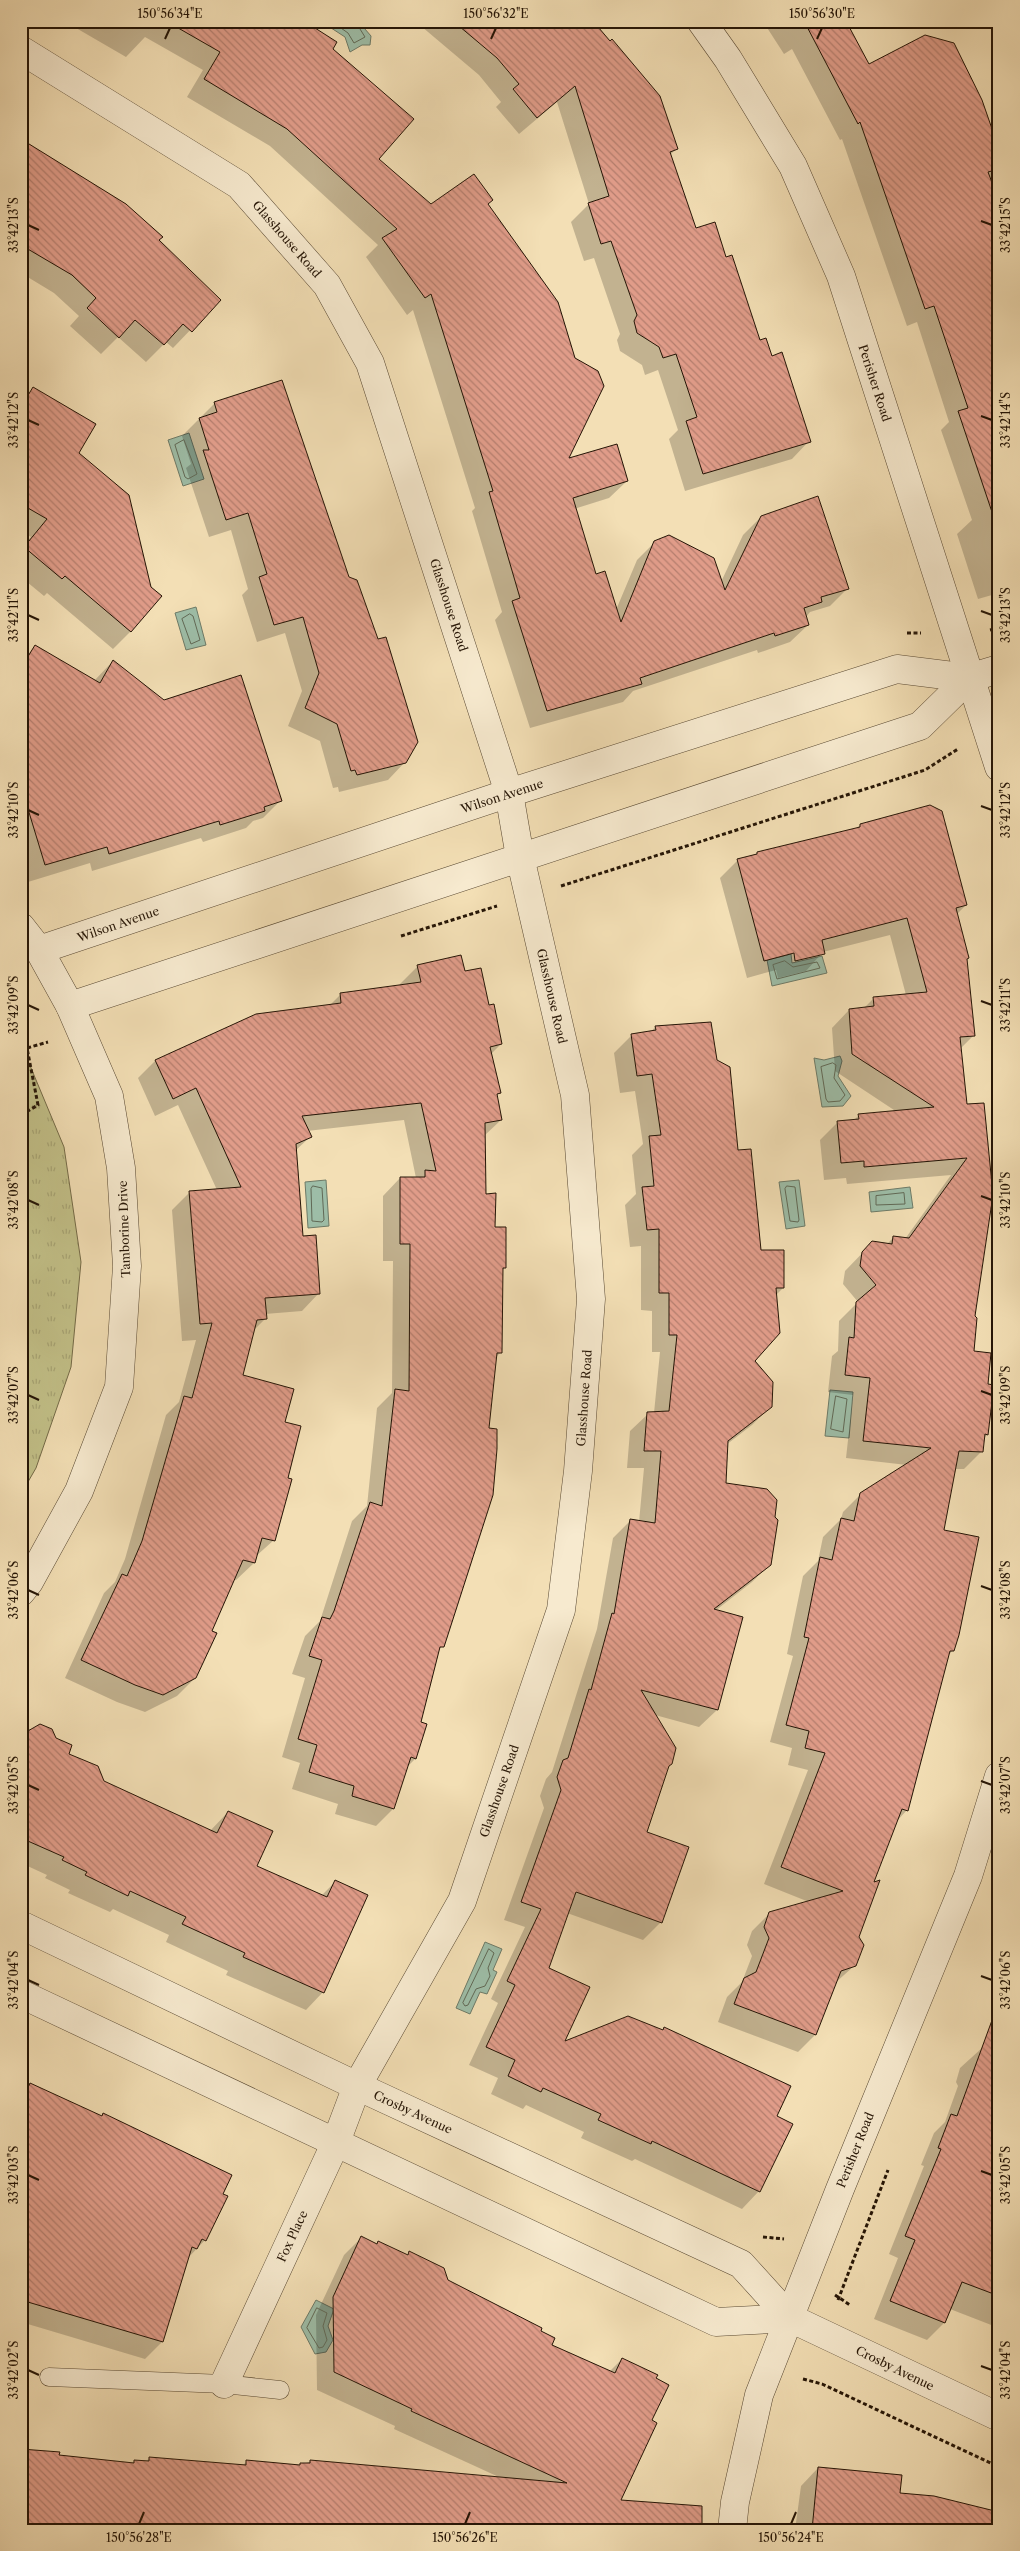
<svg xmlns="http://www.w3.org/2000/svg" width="1020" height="2551" font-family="'Libre Caslon Text',serif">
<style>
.park{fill:url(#park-tufts);stroke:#746a47}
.water{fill:#9dbda7;stroke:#6d7a67}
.shadow{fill:#0003}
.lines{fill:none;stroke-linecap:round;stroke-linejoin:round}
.shore{stroke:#616956;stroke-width:1}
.building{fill:url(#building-back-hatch);stroke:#251506}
.lane-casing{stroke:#584832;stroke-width:19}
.street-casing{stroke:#584832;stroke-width:29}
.path{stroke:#251506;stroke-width:3;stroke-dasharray:4 2.5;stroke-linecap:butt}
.lane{stroke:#f7eacf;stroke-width:18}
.street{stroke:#f7eacf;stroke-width:28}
.ticks{fill:none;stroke:#251506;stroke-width:2}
.labels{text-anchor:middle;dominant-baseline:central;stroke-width:4;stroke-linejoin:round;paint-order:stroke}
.street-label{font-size:12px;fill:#251506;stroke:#f7eacf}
.neatline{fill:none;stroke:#251506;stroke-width:2}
.ticks-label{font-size:12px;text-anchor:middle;fill:#251506}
</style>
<defs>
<pattern id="park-tufts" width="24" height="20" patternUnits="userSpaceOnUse" patternTransform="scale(1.25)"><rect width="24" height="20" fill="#c2c088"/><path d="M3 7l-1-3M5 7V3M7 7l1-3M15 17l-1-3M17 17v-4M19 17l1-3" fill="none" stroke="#a7a474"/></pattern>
<pattern id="building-back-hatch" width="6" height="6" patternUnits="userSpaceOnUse" patternTransform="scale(1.25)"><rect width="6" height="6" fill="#e09c89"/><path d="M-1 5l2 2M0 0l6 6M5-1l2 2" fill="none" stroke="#b57e6e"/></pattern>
</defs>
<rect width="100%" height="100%" fill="#f3dfb5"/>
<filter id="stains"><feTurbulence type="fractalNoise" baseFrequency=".004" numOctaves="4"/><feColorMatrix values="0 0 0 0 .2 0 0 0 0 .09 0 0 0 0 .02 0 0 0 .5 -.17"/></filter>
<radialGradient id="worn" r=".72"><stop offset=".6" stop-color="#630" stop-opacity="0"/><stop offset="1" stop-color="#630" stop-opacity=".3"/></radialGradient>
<polygon class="park" points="21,1044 64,1147 81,1262 71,1367 36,1468 21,1494"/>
<g class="water">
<polygon points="327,21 358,21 371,36 370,45 362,45 350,52 345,37 325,24"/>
<polygon points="189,433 204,479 183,486 168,440"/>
<polygon points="196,607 206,645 186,650 175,613"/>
<polygon points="791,954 792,963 822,956 827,973 772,986 767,960"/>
<polygon points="840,1056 842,1061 838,1076 851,1096 843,1106 822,1107 814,1058 824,1060"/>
<polygon points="326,1180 329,1226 308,1228 305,1182"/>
<polygon points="799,1180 805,1226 786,1229 779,1182"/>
<polygon points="910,1187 913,1208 871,1212 869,1192"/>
<polygon points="830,1390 853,1392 849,1438 825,1436"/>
<polygon points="485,1942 502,1949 493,1970 497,1972 487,1994 480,1992 470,2014 456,2008"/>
<polygon points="316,2300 334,2309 328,2326 333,2340 326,2352 315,2354 301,2327"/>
</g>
<g class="shadow">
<polygon points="64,21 303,21 332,49 377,159 431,205 492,200 487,205 567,460 627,481 609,498 574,509 595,576 616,610 637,560 655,542 721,582 743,535 761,517 847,589 830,606 810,612 806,617 808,625 790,642 758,653 757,650 633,691 623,702 530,728 495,620 502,612 472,511 475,508 413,310 407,315 366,257 378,245 270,146 187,97 203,70 145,37 126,57"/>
<polygon points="415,21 572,21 676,149 670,155 695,230 725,259 759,342 809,441 792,459 685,491 669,439 678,430 658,370 645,375 642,365 620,351 617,340 620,334 594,258 584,261 571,222 589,204 557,102 519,134 496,107 501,102 479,75"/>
<polygon points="765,21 837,21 869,66 999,152 999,172 990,180 999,205 999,593 978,599 957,534 972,520 941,430 949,422 917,322 907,326 842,139 840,140 792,49 784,54 764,23"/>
<polygon points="21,141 158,240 219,300 173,348 166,342 146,362 118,337 101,354 70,326 79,316 54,293 21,273"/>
<polygon points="33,389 77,453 131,631 113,649 47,593 44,596 21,577 21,548 31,537 21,531 21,400"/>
<polygon points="215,403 405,762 388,780 339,792 338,787 333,788 320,741 288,726 302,691 285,633 257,642 242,595 248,589 231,530 209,537 186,468 191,464 182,436"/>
<polygon points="35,647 94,681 113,661 281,800 263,818 253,821 246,828 203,842 201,838 92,871 90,863 28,882 21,860 21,653 26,656"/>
<polygon points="860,825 966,905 956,915 966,960 974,1035 960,1049 966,1105 974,1316 973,1352 987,1385 987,1435 983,1439 982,1451 964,1469 954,1469 942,1531 953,1650 948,1656 907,1810 896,1822 872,1884 857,1937 854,1966 834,1984 815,2035 798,2052 718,2022 727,1997 742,1982 752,1956 747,1945 752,1931 770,1913 809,1902 764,1884 808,1770 788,1765 792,1748 770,1742 793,1656 787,1654 803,1576 818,1561 823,1537 841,1519 843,1512 861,1494 907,1465 846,1458 853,1395 828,1392 832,1356 838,1351 839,1321 858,1302 843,1284 845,1271 872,1243 887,1244 893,1238 905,1239 951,1175 847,1184 846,1178 824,1180 820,1140 838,1122 853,1121 859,1115 897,1112 835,1071 832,1028 849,1010 863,1009 874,998 906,995 890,935 823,952 806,971 778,978 776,970 747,978 720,878 738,860 758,853 856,829"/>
<polygon points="418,966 464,972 488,1007 501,1044 491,1054 499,1093 496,1096 501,1120 484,1136 485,1195 505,1267 502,1271 501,1352 495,1358 442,1646 438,1650 419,1723 415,1759 406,1768 393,1809 376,1826 335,1814 338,1804 292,1789 300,1763 282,1757 305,1678 292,1674 305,1636 320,1621 352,1521 367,1506 377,1408 392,1393 393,1261 383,1261 383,1196 400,1178 416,1178 404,1120 307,1131 310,1137 295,1151 302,1237 319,1293 302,1311 265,1314 265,1319 253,1331 241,1376 284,1423 286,1478 274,1540 255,1557 254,1563 236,1580 233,1580 210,1632 195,1678 177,1696 145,1712 117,1702 65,1678 104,1593 115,1582 125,1559 166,1415 179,1402 196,1340 182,1341 172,1210 189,1193 217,1190 178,1105 155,1116 138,1078 155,1061 256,1015 329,1006 340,995 401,986 400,984"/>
<polygon points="655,1027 716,1060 760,1251 783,1288 776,1295 753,1361 770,1407 752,1425 726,1445 724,1484 770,1564 752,1582 715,1611 742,1618 717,1710 699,1727 655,1715 671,1764 667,1768 645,1833 661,1922 643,1940 567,1913 547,1968 563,2043 662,2031 665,2028 775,2116 759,2191 742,2209 635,2159 632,2161 581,2138 584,2132 526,2105 523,2109 491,2094 498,2078 469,2065 498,2003 491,1999 525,1927 504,1920 544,1808 540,1796 546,1779 552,1772 597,1629 613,1538 631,1520 639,1522 644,1468 627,1468 630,1431 648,1414 654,1413 660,1352 652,1352 652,1311 641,1310 641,1246 630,1247 625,1205 636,1194 632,1155 643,1144 635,1091 620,1093 614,1053 631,1036 650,1033"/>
<polygon points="21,1726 55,1739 67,1754 103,1782 210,1831 228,1812 255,1867 321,1896 335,1882 323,1992 306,2010 226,1975 228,1971 166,1942 169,1935 113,1909 110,1912 68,1893 70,1890 45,1878 47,1875 21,1863"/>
<polygon points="999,1967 999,1991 991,1988"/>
<polygon points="999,2003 999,2328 950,2309 944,2323 927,2340 874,2319 898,2258 889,2254 924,2166 921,2165 934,2133 945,2122 958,2086 956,2082 960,2068 982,2048"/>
<polygon points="21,2080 101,2117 104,2114 221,2194 205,2240 187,2259 162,2342 145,2359 21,2322"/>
<polygon points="361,2238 407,2256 410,2253 447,2281 539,2332 551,2346 609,2372 622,2359 650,2421 619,2501 21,2530 21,2447 27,2447 26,2451 131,2464 134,2461 146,2462 149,2458 242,2466 247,2461 299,2466 311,2461 501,2478 394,2429 395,2426 317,2390 316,2315 344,2255"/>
<polygon points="818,2468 899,2494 999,2530 795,2530 801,2486"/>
</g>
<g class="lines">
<g class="shore">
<polyline points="331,21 348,33 354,43 365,37 355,21"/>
<polygon points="184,440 197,474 188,479 185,477 175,445"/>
<polygon points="190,614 193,616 200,640 191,644 182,619"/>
<polygon points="785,961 793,967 817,962 820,968 777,979 773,965"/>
<polygon points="833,1063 836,1065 834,1078 845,1095 840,1101 828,1102 826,1099 821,1067"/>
<polygon points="313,1186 322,1188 324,1220 322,1222 312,1221 311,1189"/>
<polygon points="787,1186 795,1187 799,1220 798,1222 790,1221 785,1189"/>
<polygon points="904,1193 905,1204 876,1205 876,1196"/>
<polygon points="836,1396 847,1399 843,1432 831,1429"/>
<polygon points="489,1949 494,1953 488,1968 490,1976 485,1986 476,1989 468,2005 465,2006 463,2003"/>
<polygon points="317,2308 327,2313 323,2326 327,2340 323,2347 319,2348 307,2328"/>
</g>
</g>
<g class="building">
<polygon points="166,21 304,21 337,42 333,49 414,119 379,159 431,204 474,174 493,200 488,204 558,302 575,358 598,371 604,386 569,458 617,444 628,481 573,498 596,574 605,571 621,622 654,541 669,535 714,558 725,590 761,516 818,496 849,589 821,597 822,602 804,608 809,625 775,636 774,633 640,678 642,684 547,711 512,601 520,598 489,492 493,491 431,294 425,298 382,238 397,229 287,129 204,79 220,52"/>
<polygon points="453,21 593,21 610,41 612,39 660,96 678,149 670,152 696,228 715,222 726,257 732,255 760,340 766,338 772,356 782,352 811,442 703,474 686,421 697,417 676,354 663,358 659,347 637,333 634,321 637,315 611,241 601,244 588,203 609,196 575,86 537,118 513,89 519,84 497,58"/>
<polygon points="804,21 846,21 869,64 925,35 954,43 982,100 999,149 999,169 988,172 999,201 999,514 993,515 958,411 968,408 934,306 925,309 860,122 858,124"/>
<polygon points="21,139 126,204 163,237 159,240 221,300 192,332 183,324 164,345 135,320 119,338 87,308 96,298 72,275 21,245"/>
<polygon points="282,380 349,577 357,580 378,639 386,637 418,742 406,763 357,775 355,770 351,771 337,724 305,708 319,673 303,617 274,625 259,577 267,574 248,513 226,520 203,450 209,450 199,418 217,412 214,402"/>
<polygon points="33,387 96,424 79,453 129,495 151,587 162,596 131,632 65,576 62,579 24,547 47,519 21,504 21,407"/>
<polygon points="35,645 100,683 113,660 164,700 241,675 282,801 264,807 265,811 220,825 219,821 109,854 107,847 45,865 21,786 21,668"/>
<polygon points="930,805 942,811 967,905 956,908 969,958 967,959 975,1036 960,1037 967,1104 984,1103 993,1195 975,1316 977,1318 974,1351 991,1353 988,1384 994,1385 988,1435 985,1434 983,1452 959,1451 944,1530 979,1537 959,1635 954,1651 950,1651 908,1811 902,1809 874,1882 880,1880 859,1937 864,1945 856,1966 841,1971 816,2035 734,2004 744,1978 756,1972 769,1938 764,1927 769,1912 843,1891 781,1867 825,1753 805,1748 809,1731 786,1725 809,1638 804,1637 820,1557 832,1560 841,1518 854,1521 860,1493 931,1448 863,1441 870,1378 845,1375 849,1337 854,1338 856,1302 876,1285 860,1266 862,1252 872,1241 892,1244 893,1236 909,1238 967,1158 864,1167 864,1161 841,1163 837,1121 859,1119 858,1114 934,1107 852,1054 849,1009 874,1006 873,997 927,992 907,918 822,940 825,954 795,961 794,953 764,961 737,859 757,854 757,852 860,827 860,824"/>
<polygon points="461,955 465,971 481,968 489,1005 494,1004 502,1044 490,1047 501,1093 497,1094 502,1120 485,1123 486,1194 496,1193 495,1227 506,1227 506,1268 503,1268 502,1353 497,1353 489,1428 497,1429 497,1449 493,1495 444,1647 440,1647 421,1722 427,1724 416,1759 411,1757 394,1809 352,1796 354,1786 309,1772 317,1745 298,1739 322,1660 309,1656 322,1617 330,1619 334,1611 370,1502 382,1506 395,1389 409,1391 410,1244 400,1244 400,1177 425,1177 425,1170 436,1171 421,1103 302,1116 312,1137 296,1144 303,1236 316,1235 320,1294 265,1298 267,1319 257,1320 243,1375 294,1389 285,1422 301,1426 288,1478 292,1479 275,1541 262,1538 255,1563 243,1560 212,1631 217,1633 196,1678 163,1695 135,1685 81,1660 122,1574 127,1576 142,1541 184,1396 192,1398 212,1323 200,1324 189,1191 241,1187 196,1088 173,1099 155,1060 256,1014 341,1003 340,993 421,982 417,965"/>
<polygon points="711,1022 717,1060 730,1067 738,1150 751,1149 761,1250 784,1250 784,1288 776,1288 780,1333 755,1361 773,1382 772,1407 728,1441 726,1483 767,1489 777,1500 775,1517 778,1520 771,1565 714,1609 743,1617 718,1710 641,1690 676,1748 672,1764 669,1766 647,1832 689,1847 662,1923 576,1892 549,1968 590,1987 565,2041 628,2016 663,2030 664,2027 791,2086 777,2116 793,2124 760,2192 652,2141 651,2144 598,2120 601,2114 543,2088 541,2092 508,2076 515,2060 486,2047 515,1985 507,1981 541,1909 521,1902 561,1790 557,1777 563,1760 568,1758 589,1689 591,1690 612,1613 614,1614 630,1519 655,1523 661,1451 644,1451 647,1412 669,1411 677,1335 669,1335 669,1293 659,1293 659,1229 647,1230 642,1187 654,1186 649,1136 661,1135 652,1074 637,1076 631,1034 656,1030 655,1026"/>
<polygon points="40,1724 52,1729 56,1738 72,1745 69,1754 98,1766 104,1781 217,1833 228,1811 273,1831 257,1866 327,1897 335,1880 368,1895 324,1993 243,1957 245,1953 182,1924 186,1917 130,1891 128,1896 85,1875 87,1872 62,1860 64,1857 21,1838 21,1735"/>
<polygon points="995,2012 999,2013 999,2296 962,2282 945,2323 890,2301 915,2240 905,2236 941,2149 938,2148 951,2114 957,2116"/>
<polygon points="30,2083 102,2116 103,2113 232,2175 223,2194 228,2196 206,2241 202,2239 197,2249 192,2247 163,2342 21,2300 21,2104"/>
<polygon points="361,2236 377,2244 378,2241 408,2255 409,2251 444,2268 448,2280 542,2328 541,2331 555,2338 552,2345 615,2373 622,2358 658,2375 656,2378 669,2385 652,2420 657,2423 621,2500 702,2506 702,2530 21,2530 21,2449 60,2452 59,2455 134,2463 134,2460 149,2461 149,2457 246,2465 246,2460 300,2465 300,2463 310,2463 310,2460 567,2483 411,2411 412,2409 334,2372 333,2297"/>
<polygon points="818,2467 902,2475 900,2493 934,2496 999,2512 999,2530 812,2530"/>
</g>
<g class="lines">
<g class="lane-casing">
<polyline id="lane" points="49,2377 224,2384 280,2390"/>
</g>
<g class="street-casing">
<g id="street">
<polyline points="701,21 728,59 793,166 841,276 999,767"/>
<polyline points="21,50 239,185 327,285 370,363 509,793 520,857 575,1095 591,1299 578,1471 561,1610 462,1901 357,2086 336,2142 224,2384"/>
<polyline points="21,927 39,950 70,1006 109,1096 121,1168 127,1266 119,1387 79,1491 29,1582 21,1592"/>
<polyline points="39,950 509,793 897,669 969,678 999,669"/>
<polyline points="70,1006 920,726 969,678"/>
<polyline points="21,1925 357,2086 741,2264 790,2318 999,2417"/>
<polyline points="21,1994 716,2322 790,2318"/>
<polyline points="732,2530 735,2502 759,2395 840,2189 968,1876 999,1776"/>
</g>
</g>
<g class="path">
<polyline points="990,630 999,628"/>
<polyline points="907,633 921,633"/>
<polyline points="561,886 925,770 958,749"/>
<polyline points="401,936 497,906"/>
<polyline points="21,1115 38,1105 27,1048 48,1042"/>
<polyline points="763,2237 784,2239"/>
<polyline points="835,2295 850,2305"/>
<polyline points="838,2300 888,2170"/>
<polyline points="803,2379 822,2384 999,2467"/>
</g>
<use href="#lane" class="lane"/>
<use href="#street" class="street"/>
</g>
<path class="ticks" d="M165,39L170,28M491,39L496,28M817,39L822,28M981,221L992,225M28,225L39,230M981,416L992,420M28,420L39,425M981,611L992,615M28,615L39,620M981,806L992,810M28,810L39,815M981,1001L992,1005M28,1005L39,1010M981,1196L992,1200M28,1200L39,1205M981,1391L992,1395M28,1395L39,1400M981,1586L992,1590M28,1590L39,1595M981,1781L992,1785M28,1785L39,1790M981,1976L992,1980M28,1980L39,1985M981,2171L992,2175M28,2175L39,2180M981,2366L992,2370M28,2370L39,2375M139,2524L144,2512M465,2524L470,2512M791,2524L796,2512"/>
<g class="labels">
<g class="street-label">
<text transform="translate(287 239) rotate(49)">Glasshouse Road</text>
<text transform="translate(875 383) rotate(72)">Perisher Road</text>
<text transform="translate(449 605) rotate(72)">Glasshouse Road</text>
<text transform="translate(502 796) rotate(-18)">Wilson Avenue</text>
<text transform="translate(118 924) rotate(-19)">Wilson Avenue</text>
<text transform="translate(552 996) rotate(77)">Glasshouse Road</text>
<text transform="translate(124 1229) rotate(-92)">Tamborine Drive</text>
<text transform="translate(584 1398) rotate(-86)">Glasshouse Road</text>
<text transform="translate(499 1791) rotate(-71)">Glasshouse Road</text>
<text transform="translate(413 2112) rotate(25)">Crosby Avenue</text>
<text transform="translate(855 2150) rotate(-68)">Perisher Road</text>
<text transform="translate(292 2236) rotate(-65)">Fox Place</text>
<text transform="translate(895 2368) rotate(26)">Crosby Avenue</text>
</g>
</g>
<rect width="1020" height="2551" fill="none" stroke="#f3dfb5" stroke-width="55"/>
<rect x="28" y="28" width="964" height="2496" class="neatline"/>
<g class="ticks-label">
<text x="170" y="18">150°56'34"E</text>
<text x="496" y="18">150°56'32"E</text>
<text x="822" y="18">150°56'30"E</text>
<text transform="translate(1006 225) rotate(-90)" y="4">33°42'15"S</text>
<text transform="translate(14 225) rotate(-90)" y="4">33°42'13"S</text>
<text transform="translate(1006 420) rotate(-90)" y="4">33°42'14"S</text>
<text transform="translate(14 420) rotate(-90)" y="4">33°42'12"S</text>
<text transform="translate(1006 615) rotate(-90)" y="4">33°42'13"S</text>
<text transform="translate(14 615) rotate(-90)" y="4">33°42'11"S</text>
<text transform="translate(1006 810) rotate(-90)" y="4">33°42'12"S</text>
<text transform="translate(14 810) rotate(-90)" y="4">33°42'10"S</text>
<text transform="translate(1006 1005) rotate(-90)" y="4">33°42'11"S</text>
<text transform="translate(14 1005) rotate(-90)" y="4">33°42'09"S</text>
<text transform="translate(1006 1200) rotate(-90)" y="4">33°42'10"S</text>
<text transform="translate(14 1200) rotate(-90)" y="4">33°42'08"S</text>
<text transform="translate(1006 1395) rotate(-90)" y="4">33°42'09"S</text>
<text transform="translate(14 1395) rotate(-90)" y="4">33°42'07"S</text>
<text transform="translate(1006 1590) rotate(-90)" y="4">33°42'08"S</text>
<text transform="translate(14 1590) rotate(-90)" y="4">33°42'06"S</text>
<text transform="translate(1006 1785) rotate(-90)" y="4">33°42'07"S</text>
<text transform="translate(14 1785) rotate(-90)" y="4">33°42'05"S</text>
<text transform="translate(1006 1980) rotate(-90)" y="4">33°42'06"S</text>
<text transform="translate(14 1980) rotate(-90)" y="4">33°42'04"S</text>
<text transform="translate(1006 2175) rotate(-90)" y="4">33°42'05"S</text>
<text transform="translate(14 2175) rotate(-90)" y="4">33°42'03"S</text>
<text transform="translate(1006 2370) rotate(-90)" y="4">33°42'04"S</text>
<text transform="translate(14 2370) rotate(-90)" y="4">33°42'02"S</text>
<text x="139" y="2542">150°56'28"E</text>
<text x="465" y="2542">150°56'26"E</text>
<text x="791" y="2542">150°56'24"E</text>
</g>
<rect width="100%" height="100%" filter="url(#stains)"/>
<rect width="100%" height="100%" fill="url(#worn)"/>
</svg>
